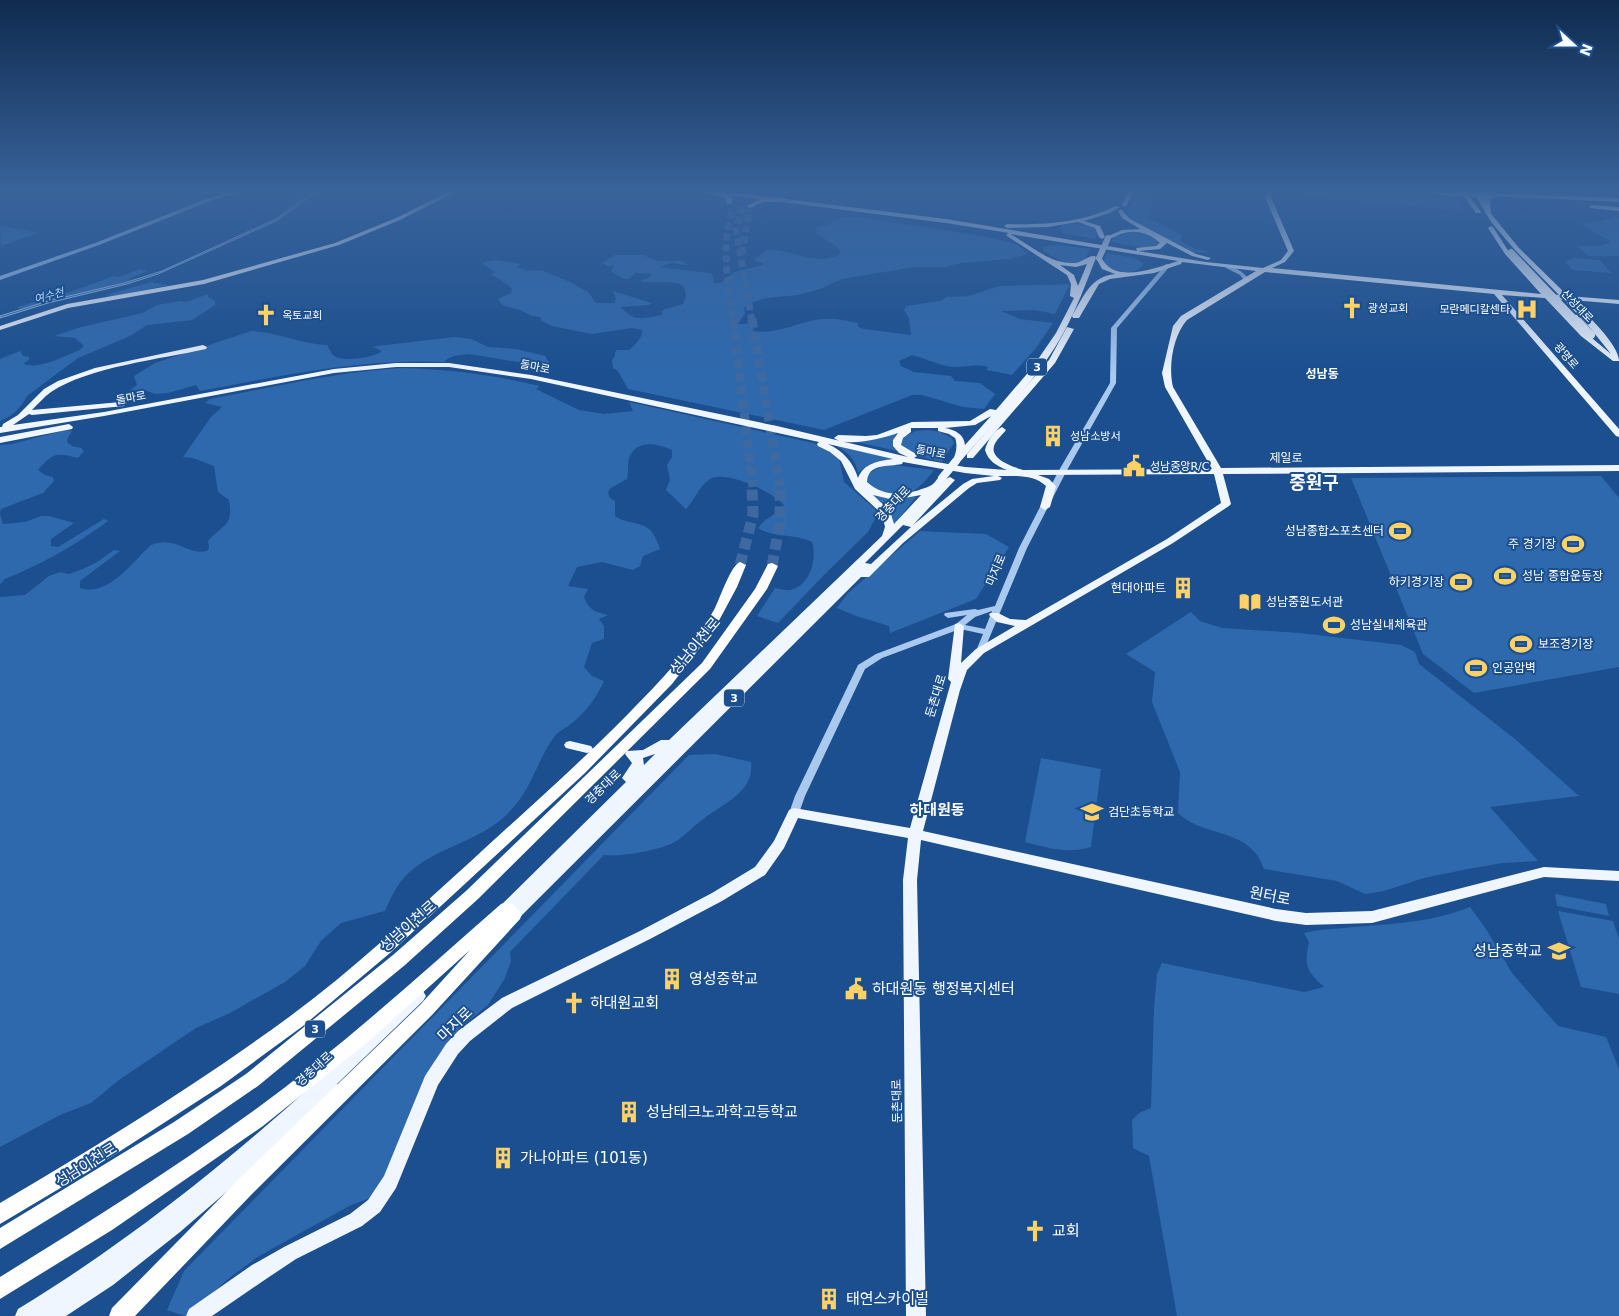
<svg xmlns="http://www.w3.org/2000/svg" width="1619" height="1316" font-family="'DejaVu Sans','Noto Sans KR',sans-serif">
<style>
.green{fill:#2e69ad}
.water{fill:#3c6290;stroke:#9cc4f0}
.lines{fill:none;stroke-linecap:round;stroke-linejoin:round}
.highway-tunnel-far2{stroke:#3d69a0;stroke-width:7;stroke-dasharray:7 4;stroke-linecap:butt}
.highway-tunnel-far1{stroke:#3d69a0;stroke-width:9;stroke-dasharray:9 4.5;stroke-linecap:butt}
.highway-tunnel{stroke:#3d69a0;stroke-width:11;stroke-dasharray:11 5.5;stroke-linecap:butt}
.minor{fill:#a9c9ee;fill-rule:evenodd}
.major{fill:#f0f6ff;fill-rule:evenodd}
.highway{fill:#fff;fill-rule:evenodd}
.major-bridge-far1{stroke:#f0f6ff;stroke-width:6}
.major-bridge{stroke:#f0f6ff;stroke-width:8}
.highway-bridge{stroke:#fff;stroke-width:7}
.labels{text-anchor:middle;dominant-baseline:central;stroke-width:4;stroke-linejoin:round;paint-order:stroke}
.far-water-label{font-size:11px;font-style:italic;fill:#b5d3f5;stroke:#1b4f8f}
.far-street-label{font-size:11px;fill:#fff;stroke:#1b4f8f}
.far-poi-label{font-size:11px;fill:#fff;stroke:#1b4f8f;text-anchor:start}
.shield{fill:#1b4f8f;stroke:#bbcadd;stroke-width:1}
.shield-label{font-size:11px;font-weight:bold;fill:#fff}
.far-quarter-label{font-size:12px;font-weight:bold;fill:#fff;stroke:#1b4f8f}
.street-label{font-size:12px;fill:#fff;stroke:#1b4f8f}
.poi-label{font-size:12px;fill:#fff;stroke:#1b4f8f;text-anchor:start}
.near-street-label{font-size:15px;fill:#fff;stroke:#1b4f8f}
.quarter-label{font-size:15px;font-weight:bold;fill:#fff;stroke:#1b4f8f}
.near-poi-label{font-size:15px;fill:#fff;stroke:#1b4f8f;text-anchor:start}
.district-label{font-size:18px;font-weight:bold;fill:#fff;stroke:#1b4f8f}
</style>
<rect width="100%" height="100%" fill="#1b4f8f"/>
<g class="green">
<polygon points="1138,190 1155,190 1147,218 1182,235 1180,241 1195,249 1210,252 1194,253 1131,219 1127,215"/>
<polygon points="1280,190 1372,190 1460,199 1466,212 1279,192"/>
<polygon points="1615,216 1619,217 1619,256 1589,256 1579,248 1579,246 1600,246 1610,243 1609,241 1582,224 1604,220"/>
<path d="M845,217L866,218L982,236L1016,244L1028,254L1010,259L961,263L945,267H914L842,279L820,289L798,295L766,298L748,304L744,308L745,313L738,324L756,323L753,331C771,335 796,324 815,320C830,317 844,320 858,323V327L864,329L911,335L909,318L904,310L906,306L940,301L947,297L968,296L999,286L1070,284L1055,314L1035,310L1001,311L1020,319L1053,323L1036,348L1012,375L987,370L988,367C974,363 961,369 946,366C935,363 923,358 912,355L899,361L901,366L914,372L951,376L955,381L980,383L995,394L984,409L963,407L922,395H912L824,430L628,389L618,371L613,368L612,360L615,356V352L617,350H629C635,345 643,337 642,330L632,328L592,334L552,326L542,321L540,317L532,316L520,310L502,305L498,299L511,293L512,288L491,274L495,272L481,263L494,260L521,264L517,267L528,271L541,270L575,284V285L588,292L596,303H614L616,299L613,291L652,303L649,305L620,307C636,322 640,319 662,315V311L665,309L683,304L686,296L684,287C672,278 655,285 640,281L650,277L651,274L635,273L629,279L622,278L611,271L614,266H608L602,263L615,255H643L657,261H682L688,265L671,263L659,267L710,273L713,275L714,284L722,282L734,272L763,265V263L755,261V259L767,250C794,249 815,267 841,254L838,248L815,232L817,230L816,228L830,224L833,220Z"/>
<polygon points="1081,223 1094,226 1099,231 1095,239 1063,233 1059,228 1065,224"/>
<polygon points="0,226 38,233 1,246"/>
<path d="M1124,231L1145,232L1159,241L1160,244C1147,252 1126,244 1112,242L1115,235Z"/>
<path d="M1057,245L1090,249L1084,261C1067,266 1057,260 1043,250L1044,247Z"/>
<path d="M1107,253L1134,258L1143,263V265C1133,278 1113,271 1102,263Z"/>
<polygon points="1573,258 1600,260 1611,273 1573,270 1565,262"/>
<path d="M140,269L148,271L128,279L131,280C94,291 57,298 21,309L17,307L70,292L114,276L120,277Z"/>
<polygon points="151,282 168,285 114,296 107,295"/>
<path d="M208,294V297L215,301V305L192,320L147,325L130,336L78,358L27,396C21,408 13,416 0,421V359L20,351L23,356L29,357V360L24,363L26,365C45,368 63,356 80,350L84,346L75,338L54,336L81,327L143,313L157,305L181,301L186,302Z"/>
<path d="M251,331C278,332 301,344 327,345C330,349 331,354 334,356C343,362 374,358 382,351L373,347L378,346L454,337L471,339L488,347L516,349L537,354L545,356L549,363L548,367L469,354C460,355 450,355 444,362C361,358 281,376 200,391L196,385L168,393L155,394L145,390L129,391L137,385L134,376L155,363Z"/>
<path d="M401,368C449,369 494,375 540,386L536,389L579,410L604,414L633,411L629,402L813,443L823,446L839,458L844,482L875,509L877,515L868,532L824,575L778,623L757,616L775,588C780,589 786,591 790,590C811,586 817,558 812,542C792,533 777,539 758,528L764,521L785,507C777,493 725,469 710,479C698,487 695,500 686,509L666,490L670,480L667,465L672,457V450C656,443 637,439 629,458C627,465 629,472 627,479L611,488L608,492L610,498L615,501V516C625,524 642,521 651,531C655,536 658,543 660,549L643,556L640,566L633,570L602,562L577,567L568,586L588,589L584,597C589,610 595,612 608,615L599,619L604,626V639L592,643L584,667L592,676L604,681C597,697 586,712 572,723C567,728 558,731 554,737C532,769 532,795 498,822C472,842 437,849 412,870C399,880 391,897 385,911L341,923L321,941L305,966L285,982L230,1013L196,1028L119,1080L91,1103L60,1115L0,1147V597L25,595L49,576L60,572L69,574L83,569L97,562L114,550L120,551L80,581V588C109,597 131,563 151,545C177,535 187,556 207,551L209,548L208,541C223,524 234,526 229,500L218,492L214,466L193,458L183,457L211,417L222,407L205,403L210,399C274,387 336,372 401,368Z"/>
<path d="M66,430L72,431L68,437L67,442L72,446L81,448L84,451L78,458C57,452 52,453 38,470L45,475L53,477L54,481L43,493L1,509L0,513V445L12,444Z"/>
<polygon points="929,430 940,432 952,438 954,443 942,462 913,455 900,447 903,437 916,431"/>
<polygon points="897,432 893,441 894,448 902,452 847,440 871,440"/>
<path d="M837,446L899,460C883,460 870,461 858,473C855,458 849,454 837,446Z"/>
<path d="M894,465L934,470C914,497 898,504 868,484L866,477C874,468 882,466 894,465Z"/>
<polygon points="1601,476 1619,498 1619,667 1474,693 1423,654 1351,478"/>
<path d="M870,494C887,499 900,500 917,496L892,527C889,508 886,505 870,494Z"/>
<path d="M0,514L3,524L25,522L41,516H49L74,523L51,539V546L58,547L104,519L108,521C76,545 42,564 5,579L0,584Z"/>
<polygon points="920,531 986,534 1009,547 976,599 890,633 889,626 856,616 837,608 848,593"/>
<path d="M1191,612L1200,621L1222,628L1300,633L1401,645L1415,652L1419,664L1515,739L1579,796L1490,807L1538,861L1503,863L1468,869L1424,878L1384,891L1365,894L1337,881L1264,869C1262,865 1260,859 1257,855C1238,829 1200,835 1178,813L1180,772L1152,702L1155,672L1126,654Z"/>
<path d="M715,754L751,762C755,793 721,804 702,820C692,827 680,842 668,845C653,851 620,857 604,855L510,952L511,961L505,978L488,1005L459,1029L437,1057L383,1180L368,1199L351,1205L259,1256L232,1276L185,1316L167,1310L184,1271L689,755Z"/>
<path d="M1041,758L1101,769L1091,847C1067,854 1048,848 1025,842Z"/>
<polygon points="1555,894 1606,904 1609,916 1557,906"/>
<path d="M1470,907L1486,929L1512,973L1558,1026L1606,1037L1619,1069V1316H1177L1149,1156L1133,1148L1132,1120L1139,1113L1151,1108L1154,1008L1157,974L1162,963L1304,992L1324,987C1306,970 1304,967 1309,942L1304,933C1320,929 1336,929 1353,927C1392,924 1433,922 1470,907Z"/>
<polygon points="1558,911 1613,921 1619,939 1619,994 1581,987"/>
</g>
<polygon class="water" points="316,190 320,190 276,221 158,274 127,284 48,303 0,318 0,316 48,301 124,283 162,271 276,219"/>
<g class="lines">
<g class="highway-tunnel-far2">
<path d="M732,212C720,247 729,285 733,321"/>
<polyline points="742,254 750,206"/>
<polyline points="752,321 736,229 742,205 754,190"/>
</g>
<g class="highway-tunnel-far1">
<polyline points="733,319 753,487"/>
<polyline points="752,319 780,487"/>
</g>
<g class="highway-tunnel">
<polyline points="740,565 753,515 752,486"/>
<polyline points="772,566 780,523 780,486"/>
</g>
<g class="minor">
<polygon points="241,190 246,190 213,200 99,245 0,280 0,276 95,243 209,198"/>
<path d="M1166,264L1171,265L1117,328L1116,383L1066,472L1027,548L983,653L980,654L976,651L983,634L960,629L882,658L865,669L805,796L798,816L794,817L790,816L789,813L795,796L858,665L876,654L956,624L967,615L948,618L944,615L945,613L975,609L978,610L995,606L1019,548L1058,472L1110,383L1111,328ZM992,611L985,629L965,625L975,617Z"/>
<path d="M1226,266C1235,266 1243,272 1249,279L1244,280L1240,275L1226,268Z"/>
</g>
<g class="major">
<polygon points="453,190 459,190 400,220 339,245 204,284 68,308 0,330 0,326 67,304 203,280 335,243 396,218"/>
<path d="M702,190H713L946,219L1137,251L1136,248L1156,246L1160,243C1150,233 1135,229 1121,234C1115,236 1112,239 1106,239V237L1122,230L1140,229L1122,218L1118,211L1121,209L1130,219L1196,254L1211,258L1208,260L1192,256L1167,243L1160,249L1138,251L1206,262L1263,268L1281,260L1288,251L1265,197L1269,190H1273L1271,197L1294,251L1285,262L1272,268L1541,294L1505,254L1488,228L1491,226L1493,227L1509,252L1549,294L1559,295L1515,250L1491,222L1472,190H1477L1493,216L1519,248L1568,296L1619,300V304L1572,300C1585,313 1619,344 1619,361H1613L1581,336L1545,298L1502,295L1619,429V437L1616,436L1494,294L1265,272L1187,320C1173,336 1168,366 1173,387L1221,468L1619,465V471L1223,474L1231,504L1229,506L1173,543L984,653L967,670L960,690L923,831L1276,909L1306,913L1372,911L1544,867L1619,871V881L1544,877L1372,923L1306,925L1276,921L921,840L917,880L926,1316H906L903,880L908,838L798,818L784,848L765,875L722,901L650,939L512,1008L470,1041L458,1054L438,1085L396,1188L380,1212L362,1226L296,1259L266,1279L212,1316H186L189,1309L252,1265L284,1247L350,1214L368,1200L384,1176L425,1076L446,1044L458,1031L502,998L640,931L712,893L755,867L774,841L789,810L794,808L910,828L951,682L948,679L955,624L959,623L964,626L961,663L976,649L1015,626L997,622L989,615L990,613H998L1010,619L1026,620L1167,539L1221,503L1214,474L1038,475L1049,479L1056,486L1050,507L1045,510L1040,507L1046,486C1034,474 1014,476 998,476L1002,478L1000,480L977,483L969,488L903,543L869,577H861L513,924L508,926L503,924L501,920L496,918L494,914L496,910L626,782L622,778L632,763L625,754L627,751L643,750L661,740H669L882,536L885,527L882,514L855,489L841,461L830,452L818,446L817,444L819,442L531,379L449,367H396L334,373L104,416L0,433V427H2L3,424L18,415L44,389L58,381L95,368L203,345L207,347L206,349C162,359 88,367 51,392C44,397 38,404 32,410L121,402L125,404L124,406L32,415L29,414L13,425L104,412L334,369L396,363H449L531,375L777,426L908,457L899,453L893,446V440L898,433C883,438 847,448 834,438L838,435L866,436L877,435L912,422L970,421L990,409L996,410L1032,368L1056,333L1074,298L1070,296L1071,284L1067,275L1007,236L1006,235L1009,233L946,223L704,192ZM1010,234L1178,261C1155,268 1114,285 1101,257L1099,256L1096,258L1095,256C1088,255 1082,263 1074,263C1049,264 1031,245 1010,234ZM1096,258L1102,269L1115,274C1090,277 1084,296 1072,316L1073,318H1079L1099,284L1110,279L1154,273L1181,264L1182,262L1256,271L1181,316L1173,326L1162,373L1165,387L1212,469L1023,470C1014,467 990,460 994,446C996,440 1002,435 1006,430L1002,427C994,431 987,441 985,450C988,461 997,466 1007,470L965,467L914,458L917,456L916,454L901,445L903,438L911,432V428H938V431L949,434L955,438C958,445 956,455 952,461L956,464L959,463C994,423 1039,378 1064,332C1077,308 1086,283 1096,258ZM1087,264L1078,286L1074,275L1060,265L1076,267ZM1553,299L1564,300L1587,324L1611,354L1586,333ZM991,416L965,445C964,434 955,430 945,428L975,425ZM828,444L893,459C878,461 864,463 858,478C853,462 843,451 828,444ZM903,462L965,473L994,476L972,479L963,484L913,525L955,480L950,477L946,479L945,476C936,475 937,483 930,486C908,495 886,499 867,482C868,463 888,467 902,464ZM873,495L894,500L921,495L894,524L890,511ZM903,525L911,527L871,564L865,563ZM655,754L644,765L643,758Z"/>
<path d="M1115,206L1120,207L1110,213L1084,221L1100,226L1105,237L1102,239L1099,237L1095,228L1078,222L1048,227L1007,228L1004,226L1007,224C1042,225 1083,223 1115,206Z"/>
<polygon points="1067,327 1074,329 1055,363 973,458 967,458 967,454 1049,360"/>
<polygon points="69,424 73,427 72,429 0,443 0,437"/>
<polygon points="570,741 591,746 593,749 591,752 587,753 566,748 564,745 566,742"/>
<path d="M418,989L423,991L426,996L423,1001L337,1084L341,1090L339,1095L180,1232L113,1285L66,1316H15L18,1309C163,1221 291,1109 413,991Z"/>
</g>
<g class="highway">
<path d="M690,190C701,189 723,189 732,197V203L727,204L724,197Z"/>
<polygon points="1129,190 1135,190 1126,206 1122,206"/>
<polygon points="1407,190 1423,190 1461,195 1458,197"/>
<polygon points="1459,190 1465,190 1481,212 1480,213 1476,213"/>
<polygon points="1478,190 1484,190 1490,201 1491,216 1486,215 1484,201"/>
<polygon points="1492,193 1619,198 1619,202 1490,196 1490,194"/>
<polygon points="762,198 784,198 787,200 784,202 763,202 750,208 747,206"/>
<polygon points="1592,205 1619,207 1619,211 1590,208 1589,207"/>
<path d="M740,562L746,565L737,587L715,628L672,684L585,773L390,953L303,1026L221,1086L94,1168L0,1224V1203C99,1145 196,1085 289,1017C353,970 411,915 470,862C524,812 579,764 630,712C661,680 693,648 715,608C720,598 731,565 740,562Z"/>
<polygon points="772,563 778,566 767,589 710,669 478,899 405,965 258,1086 188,1134 0,1249 0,1228 174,1122 246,1074 393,955 466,891 702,663 755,589 768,564"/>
<path d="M507,902L513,904L522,914L520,919L432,1015L252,1194L135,1316H109L112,1308L238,1180L420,1005L470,950L370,1040L263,1126L112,1230L0,1299V1277C84,1225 169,1172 249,1114C338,1050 419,976 501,904Z"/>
</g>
<g class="major-bridge-far1">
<polyline points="1511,252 1577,321"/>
<polyline points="1099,258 1108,238"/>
</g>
<g class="major-bridge">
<polyline points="1576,319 1591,335"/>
<polyline points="942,478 956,461"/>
</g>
<polyline class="highway-bridge" points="1457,192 1492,195"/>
</g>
<linearGradient id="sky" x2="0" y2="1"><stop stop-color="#0f2b4f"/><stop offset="0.51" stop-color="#39639b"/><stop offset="1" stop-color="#39639b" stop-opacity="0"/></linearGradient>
<rect width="1619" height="374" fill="url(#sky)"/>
<defs>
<g id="church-bare" transform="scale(1.725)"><path d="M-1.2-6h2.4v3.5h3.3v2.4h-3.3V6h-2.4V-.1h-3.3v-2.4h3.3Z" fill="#ffd166" stroke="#1b4f8f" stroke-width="2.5" paint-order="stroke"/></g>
<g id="hospital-bare" transform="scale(1.725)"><path d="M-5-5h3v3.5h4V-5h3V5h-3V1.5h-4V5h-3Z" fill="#ffd166" stroke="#1b4f8f" stroke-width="2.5" paint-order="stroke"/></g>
<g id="building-bare" transform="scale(1.725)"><path d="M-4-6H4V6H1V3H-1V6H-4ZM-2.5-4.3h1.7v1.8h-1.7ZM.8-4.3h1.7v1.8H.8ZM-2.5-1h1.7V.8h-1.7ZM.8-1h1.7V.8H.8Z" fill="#ffd166" stroke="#1b4f8f" stroke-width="2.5" paint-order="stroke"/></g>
<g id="civic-bare" transform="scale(1.725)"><path d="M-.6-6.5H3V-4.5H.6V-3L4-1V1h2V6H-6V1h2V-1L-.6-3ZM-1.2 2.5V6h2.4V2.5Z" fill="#ffd166" stroke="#1b4f8f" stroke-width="2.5" paint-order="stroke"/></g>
<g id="stadium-bare" transform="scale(1.725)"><path d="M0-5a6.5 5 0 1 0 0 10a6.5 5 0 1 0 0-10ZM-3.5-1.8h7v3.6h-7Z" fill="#ffd166" stroke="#1b4f8f" stroke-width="2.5" paint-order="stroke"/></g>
<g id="library-bare" transform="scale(1.725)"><path d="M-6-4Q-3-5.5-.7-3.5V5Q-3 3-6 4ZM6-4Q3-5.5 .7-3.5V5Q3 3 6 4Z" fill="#ffd166" stroke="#1b4f8f" stroke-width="2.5" paint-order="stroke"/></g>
<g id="school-bare" transform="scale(1.725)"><path d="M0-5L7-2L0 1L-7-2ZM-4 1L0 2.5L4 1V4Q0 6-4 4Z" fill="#ffd166" stroke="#1b4f8f" stroke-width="2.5" paint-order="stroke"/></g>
</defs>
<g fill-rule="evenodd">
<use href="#church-bare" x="1352" y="308"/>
<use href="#hospital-bare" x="1527" y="309"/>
<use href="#church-bare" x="266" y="315"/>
<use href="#building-bare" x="1053" y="436"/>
<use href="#civic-bare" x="1134" y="466"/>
<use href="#stadium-bare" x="1400" y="531"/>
<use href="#stadium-bare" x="1573" y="544"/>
<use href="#stadium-bare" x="1505" y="576"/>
<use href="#stadium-bare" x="1461" y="582"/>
<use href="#building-bare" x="1183" y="588"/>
<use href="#library-bare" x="1250" y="602"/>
<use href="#stadium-bare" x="1334" y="625"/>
<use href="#stadium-bare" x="1521" y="644"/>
<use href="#stadium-bare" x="1476" y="668"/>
<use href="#school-bare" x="1092" y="812"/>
<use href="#school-bare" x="1559" y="951"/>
<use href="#building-bare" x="672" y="979"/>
<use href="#civic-bare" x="856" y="989"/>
<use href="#church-bare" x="574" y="1003"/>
<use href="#building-bare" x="629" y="1112"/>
<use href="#building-bare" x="503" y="1158"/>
<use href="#church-bare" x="1035" y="1231"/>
<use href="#building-bare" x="829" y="1299"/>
</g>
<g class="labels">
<g class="far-water-label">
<text transform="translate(49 296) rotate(-15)">여수천</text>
</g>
<g class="far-street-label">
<text transform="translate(1577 306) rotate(46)">산성대로</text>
<text transform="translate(1566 356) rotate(49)">광명로</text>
<text transform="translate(535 367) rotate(11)">돌마로</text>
<text transform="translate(131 398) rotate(-10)">돌마로</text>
<text transform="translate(931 452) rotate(11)">돌마로</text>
</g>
<g class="far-poi-label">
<text x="1368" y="308">광성교회</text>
<text x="1510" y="309" text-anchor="end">모란메디칼센타</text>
<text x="282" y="315">옥토교회</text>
<text x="1070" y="436">성남소방서</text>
<text x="1150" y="466">성남중앙R/C</text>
</g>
<g class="shield">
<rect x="1027" y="358.5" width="20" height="17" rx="4"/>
<rect x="724" y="689.5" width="20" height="17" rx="4"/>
<rect x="305" y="1020.5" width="20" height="17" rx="4"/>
</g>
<g class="shield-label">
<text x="1037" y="367">3</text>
<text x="734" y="698">3</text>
<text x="315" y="1029">3</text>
</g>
<g class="far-quarter-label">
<text x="1322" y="374">성남동</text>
</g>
<g class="street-label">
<text x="1286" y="458">제일로</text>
<text transform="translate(893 504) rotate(-47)">경충대로</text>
<text transform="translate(996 570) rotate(-67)">마지로</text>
<text transform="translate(936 696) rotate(-73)">둔촌대로</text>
<text transform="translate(603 787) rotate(-44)">경충대로</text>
<text transform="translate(314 1069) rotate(-42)">경충대로</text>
<text transform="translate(897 1101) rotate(-91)">둔촌대로</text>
</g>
<g class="poi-label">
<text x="1384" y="531" text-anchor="end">성남종합스포츠센터</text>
<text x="1556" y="544" text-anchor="end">주 경기장</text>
<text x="1522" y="576">성남 종합운동장</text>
<text x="1444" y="582" text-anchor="end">하키경기장</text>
<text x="1166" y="588" text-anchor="end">현대아파트</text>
<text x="1266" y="602">성남중원도서관</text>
<text x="1350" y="625">성남실내체육관</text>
<text x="1538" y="644">보조경기장</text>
<text x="1492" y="668">인공암벽</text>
<text x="1108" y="812">검단초등학교</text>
</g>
<g class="near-street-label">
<text transform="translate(695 646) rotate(-50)">성남이천로</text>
<text transform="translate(1270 896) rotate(11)">원터로</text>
<text transform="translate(408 926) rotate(-41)">성남이천로</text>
<text transform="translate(455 1024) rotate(-44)">마지로</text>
<text transform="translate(86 1165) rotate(-32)">성남이천로</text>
</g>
<g class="quarter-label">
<text x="937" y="810">하대원동</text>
</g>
<g class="near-poi-label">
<text x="1542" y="951" text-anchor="end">성남중학교</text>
<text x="689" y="979">영성중학교</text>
<text x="872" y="989">하대원동 행정복지센터</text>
<text x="590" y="1003">하대원교회</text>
<text x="646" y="1112">성남테크노과학고등학교</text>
<text x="520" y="1158">가나아파트 (101동)</text>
<text x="1052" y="1231">교회</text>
<text x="846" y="1299">태연스카이빌</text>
</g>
<g class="district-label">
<text x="1314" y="482">중원구</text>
</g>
</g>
<g transform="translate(1574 45) rotate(111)" stroke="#1b4f8f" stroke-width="4" paint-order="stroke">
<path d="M0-4L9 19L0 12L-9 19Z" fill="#ffffff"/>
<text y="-8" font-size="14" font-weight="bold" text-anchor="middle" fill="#ffffff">N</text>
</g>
</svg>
